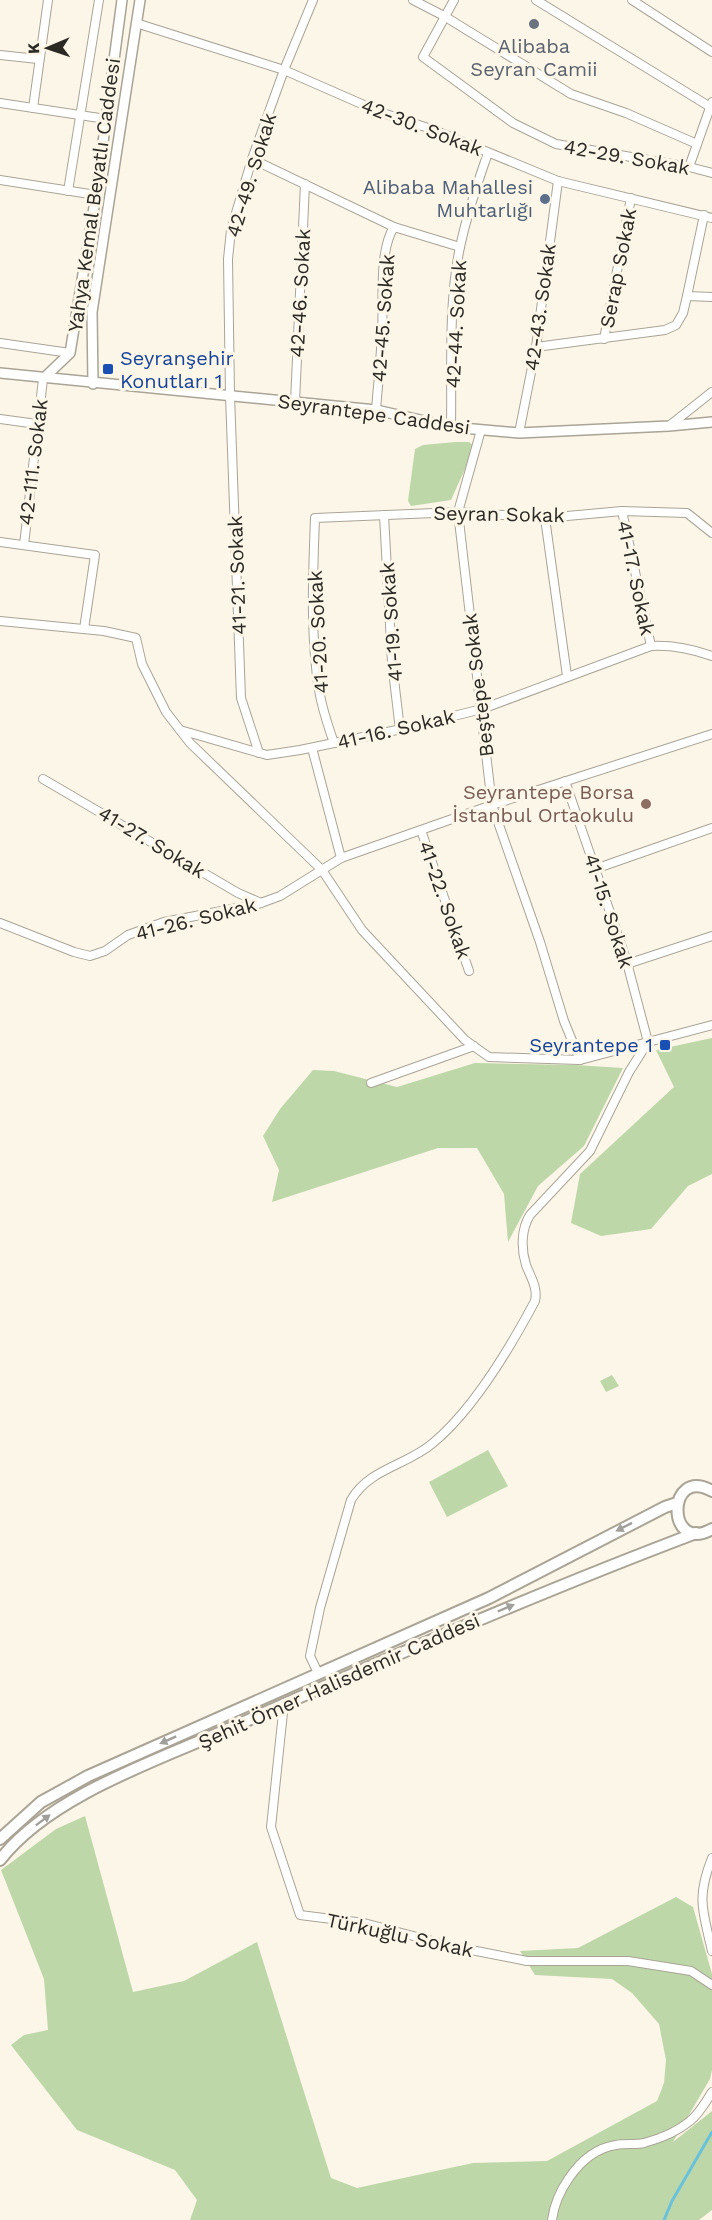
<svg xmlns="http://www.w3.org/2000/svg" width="712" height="2220" font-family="'Work Sans',sans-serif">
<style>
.green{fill:#bed7a8}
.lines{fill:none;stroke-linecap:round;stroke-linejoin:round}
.stream{stroke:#6ac1da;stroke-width:3}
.minor-casing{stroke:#a9a496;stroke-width:10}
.tertiary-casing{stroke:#a9a496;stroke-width:12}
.secondary-casing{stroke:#a9a496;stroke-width:14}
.minor{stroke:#fff;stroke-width:8}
.tertiary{stroke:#fff;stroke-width:9}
.secondary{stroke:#fff;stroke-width:10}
.oneway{fill:#a09f9c}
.worship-dot{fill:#6b7280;stroke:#fcf6e8;stroke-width:2}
.service-dot{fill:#5c6f8a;stroke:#fcf6e8;stroke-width:2}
.transit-dot{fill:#1a4fb4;stroke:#fcf6e8;stroke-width:2}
.education-dot{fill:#8d6e63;stroke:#fcf6e8;stroke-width:2}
.labels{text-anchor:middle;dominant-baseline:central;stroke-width:6;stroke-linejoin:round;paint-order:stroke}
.worship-label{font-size:20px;fill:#5b616d;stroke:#fcf6e8}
.street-label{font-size:20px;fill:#2b2923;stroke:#fcf6e8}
.service-label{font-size:20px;fill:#4e5e75;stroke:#fcf6e8;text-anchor:end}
.transit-label{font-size:20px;fill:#164399;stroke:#fcf6e8;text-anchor:start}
.education-label{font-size:20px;fill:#785e54;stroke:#fcf6e8;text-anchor:end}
</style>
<rect width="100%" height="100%" fill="#fcf6e8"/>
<g class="green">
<polygon points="455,442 469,442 475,447 451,500 411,506 408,501 415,449 423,445"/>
<polygon points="712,1038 712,1174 688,1186 651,1229 601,1236 571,1223 580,1174 674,1087 656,1050"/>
<polygon points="475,1063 575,1065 623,1068 584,1146 538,1186 508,1242 504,1194 477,1148 438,1148 272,1202 279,1170 263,1136 280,1109 313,1070 334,1071 397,1087"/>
<polygon points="612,1375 619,1386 606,1392 600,1381"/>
<polygon points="488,1450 508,1486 447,1517 429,1482"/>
<polygon points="85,1816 133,1992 184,1981 257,1942 331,2178 357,2188 473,2163 547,2161 657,2101 664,2083 666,2060 659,2024 632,1993 612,1979 535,1975 520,1951 578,1948 676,1897 693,1907 712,1974 712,2070 710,2079 673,2142 712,2111 712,2210 699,2220 190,2220 197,2200 175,2170 77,2130 11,2045 24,2035 48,2030 44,1979 1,1870 56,1829"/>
</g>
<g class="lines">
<polyline class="stream" points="664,2220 672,2201 712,2132"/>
<g class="minor-casing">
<g id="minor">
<polyline points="413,0 444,16 571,94 626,113 697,144"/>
<polyline points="454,0 423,57 513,123 556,144 689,167 712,173"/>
<polyline points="536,0 712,108"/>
<polyline points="632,0 712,52"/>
<polyline points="136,23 284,70 380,112 434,130 558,181 712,218"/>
<polyline points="0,55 38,59"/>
<polyline points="0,103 106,119"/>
<polyline points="33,108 48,0"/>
<polyline points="252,159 394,227 460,247"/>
<polyline points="689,167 712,102"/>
<polyline points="0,180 96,195"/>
<polyline points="68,191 99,0"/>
<polyline points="687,296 704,215"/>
<polyline points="604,339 631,198"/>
<polyline points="0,343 70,353"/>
<polyline points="536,347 665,330 676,325 683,313 687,296 712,297"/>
<polyline points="295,402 305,184"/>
<path d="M376,410C378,384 381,358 382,332C384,302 378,252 394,227"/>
<polyline points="0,419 37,424"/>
<polyline points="669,426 712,392"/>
<path d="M451,427C452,368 448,305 460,247C467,215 477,184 488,153"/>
<polyline points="481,430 458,512 492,805 540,942 564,1021 580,1060"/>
<polyline points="519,433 536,347 558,181"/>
<polyline points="622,511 651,646"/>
<polyline points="384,515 392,662 400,730"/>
<polyline points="545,518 567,676"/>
<polyline points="0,542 95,555 84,629"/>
<polyline points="24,545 43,379"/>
<polyline points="0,621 104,631 136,638 142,664 166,712 190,743 322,870 362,930 465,1040 489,1057 580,1060 712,1025"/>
<path d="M180,730L267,755L300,750L397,730L482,709L651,646C672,645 692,649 712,656"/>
<path d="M334,743C328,726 322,708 319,690C310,634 313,575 315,518L458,512L545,518L622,511L687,513L712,533"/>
<polyline points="312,748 341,858"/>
<polyline points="259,753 241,698 230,395 228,259 231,230 252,159 284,70 313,0"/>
<polyline points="43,779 238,893 261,903"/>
<polyline points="565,781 626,959 648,1042"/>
<polyline points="421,830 469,971"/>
<polyline points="595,869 712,828"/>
<polyline points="0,923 74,952 90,956 105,951 128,935 164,922 258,904 280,896 341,858 492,805 712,734"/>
<polyline points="627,964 712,936"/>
<polyline points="371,1083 474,1046"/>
<path d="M318,1673L310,1656L320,1608L351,1500C370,1468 406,1466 433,1443C474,1409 510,1348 535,1301C538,1288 531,1278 526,1265C521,1249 521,1229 530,1215L590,1151L629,1072L648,1042"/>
<polyline points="284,1703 271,1827 300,1915 364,1923 451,1946 527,1961 628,1961 691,1971 712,1985"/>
<path d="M712,1858C696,1898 703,1911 712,1951"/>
<path d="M552,2220C554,2204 560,2191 569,2178C580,2162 596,2148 616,2145C625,2143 635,2145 644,2143C659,2139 678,2131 690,2121C699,2114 706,2102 712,2092"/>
</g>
</g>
<g class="tertiary-casing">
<g id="tertiary">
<polyline points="0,373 376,410 451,427 519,433 669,426 712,422"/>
<polyline points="43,379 70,353 96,195 122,0"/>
<polyline points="93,384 92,312 140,0"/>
</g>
</g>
<g class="secondary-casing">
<g id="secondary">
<path d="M712,1491C666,1465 666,1555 712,1529"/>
<polyline points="0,1839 41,1802 88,1776 489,1598 665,1507 677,1503"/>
<path d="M0,1860C50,1795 161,1759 235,1726C387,1658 540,1592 696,1533"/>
</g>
</g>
<use href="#minor" class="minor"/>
<use href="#tertiary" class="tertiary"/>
<use href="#secondary" class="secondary"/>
</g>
<defs><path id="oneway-solid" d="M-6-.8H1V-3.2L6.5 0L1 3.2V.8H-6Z" transform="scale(1.5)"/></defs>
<g class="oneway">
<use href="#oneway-solid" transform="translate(624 1527) rotate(153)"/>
<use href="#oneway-solid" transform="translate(506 1608) rotate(-23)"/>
<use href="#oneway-solid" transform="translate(168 1740) rotate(156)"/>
<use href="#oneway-solid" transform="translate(43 1820) rotate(-37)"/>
</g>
<circle class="worship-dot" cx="534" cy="24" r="6"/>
<circle class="service-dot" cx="545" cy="199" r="6"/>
<g class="transit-dot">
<rect x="102" y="363" width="12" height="12" rx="3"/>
<rect x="659" y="1039" width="12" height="12" rx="3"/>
</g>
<circle class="education-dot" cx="646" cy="804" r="6"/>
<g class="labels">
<g class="worship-label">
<text x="534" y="46">Alibaba<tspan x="534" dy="23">Seyran Camii</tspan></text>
</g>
<g class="street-label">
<text transform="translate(422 127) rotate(21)">42-30. Sokak</text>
<text transform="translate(627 157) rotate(10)">42-29. Sokak</text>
<text transform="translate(251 175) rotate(-73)">42-49. Sokak</text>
<text transform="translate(94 195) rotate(-82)">Yahya Kemal Beyatlı Caddesi</text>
<text transform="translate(618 268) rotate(-79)">Serap Sokak</text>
<text transform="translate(300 293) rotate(-87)">42-46. Sokak</text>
<text transform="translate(540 307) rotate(-82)">42-43. Sokak</text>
<text transform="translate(383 318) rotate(-86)">42-45. Sokak</text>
<text transform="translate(456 324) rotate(-87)">42-44. Sokak</text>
<text transform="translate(374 414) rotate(8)">Seyrantepe Caddesi</text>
<text transform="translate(33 462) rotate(-83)">42-111. Sokak</text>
<text transform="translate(499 514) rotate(1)">Seyran Sokak</text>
<text transform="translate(237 575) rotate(-92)">41-21. Sokak</text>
<text transform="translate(636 578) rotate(78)">41-17. Sokak</text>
<text transform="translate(391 622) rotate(-94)">41-19. Sokak</text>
<text transform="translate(318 632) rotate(-93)">41-20. Sokak</text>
<text transform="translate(478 685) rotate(-97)">Beştepe Sokak</text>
<text transform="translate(396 729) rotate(-13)">41-16. Sokak</text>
<text transform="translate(152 842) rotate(31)">41-27. Sokak</text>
<text transform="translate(445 900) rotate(71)">41-22. Sokak</text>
<text transform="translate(609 911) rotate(72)">41-15. Sokak</text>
<text transform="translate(196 919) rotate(-14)">41-26. Sokak</text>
<text transform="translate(339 1681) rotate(-24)">Şehit Ömer Halisdemir Caddesi</text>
<text transform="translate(400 1935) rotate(12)">Türkuğlu Sokak</text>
</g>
<g class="service-label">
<text x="533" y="187">Alibaba Mahallesi<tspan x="533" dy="23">Muhtarlığı</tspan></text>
</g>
<g class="transit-label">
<text x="120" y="358">Seyranşehir<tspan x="120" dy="23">Konutları 1</tspan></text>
<text x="653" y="1045" text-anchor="end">Seyrantepe 1</text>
</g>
<g class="education-label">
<text x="634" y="792">Seyrantepe Borsa<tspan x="634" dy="23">İstanbul Ortaokulu</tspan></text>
</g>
</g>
<g transform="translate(48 48) rotate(268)" stroke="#fcf6e8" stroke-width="4.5" paint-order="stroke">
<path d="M0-4.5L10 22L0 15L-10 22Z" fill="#2b2923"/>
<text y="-9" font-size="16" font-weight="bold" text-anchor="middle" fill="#2b2923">K</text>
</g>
</svg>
